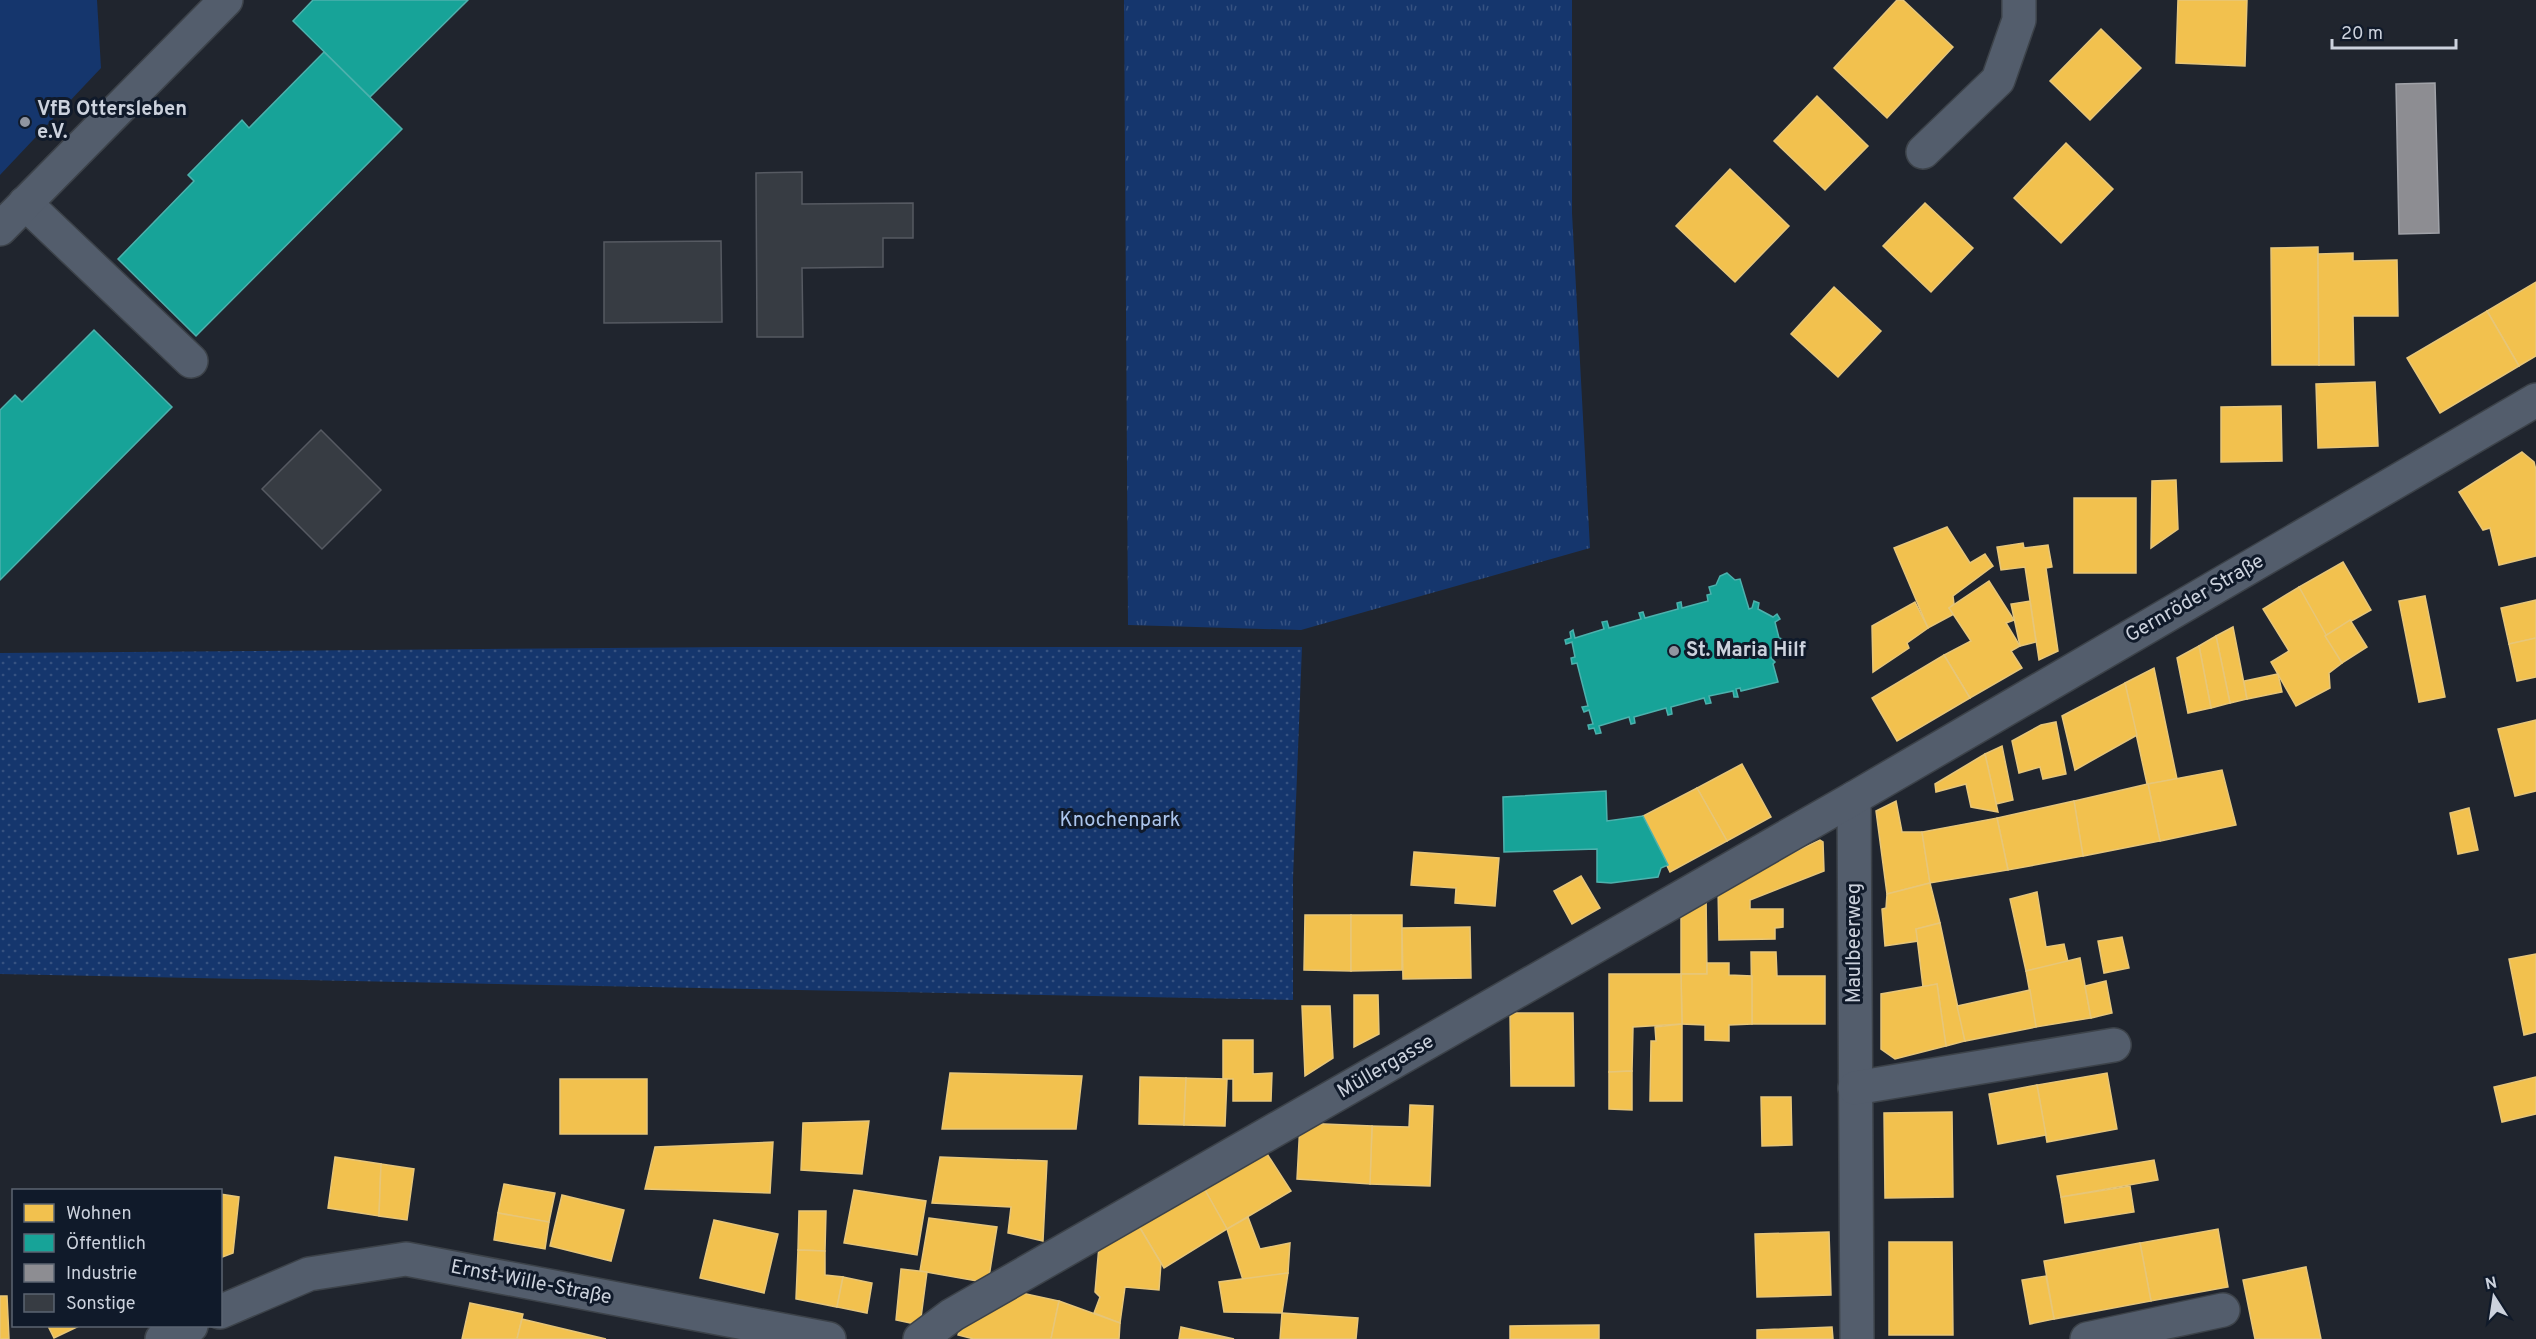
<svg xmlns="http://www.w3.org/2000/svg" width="2536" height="1339" font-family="Overpass,sans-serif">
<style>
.grass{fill:url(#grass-tufts)}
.park{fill:url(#park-dots)}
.pitch{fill:#15366d}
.homes{fill:#f2c14e;stroke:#e7c679;stroke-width:1.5}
.public{fill:#17a398;stroke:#4db1ad;stroke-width:1.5}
.industry{fill:#8d8d92;stroke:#a0a2a8;stroke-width:1.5}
.building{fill:#373c43;stroke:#565a62;stroke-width:1.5}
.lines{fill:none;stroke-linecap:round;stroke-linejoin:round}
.minor-casing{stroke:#3c4249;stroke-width:36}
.minor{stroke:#535d6c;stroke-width:33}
.poi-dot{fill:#9095a0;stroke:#101a2a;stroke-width:2}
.labels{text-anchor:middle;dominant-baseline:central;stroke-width:6;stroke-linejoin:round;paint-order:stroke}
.poi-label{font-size:20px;font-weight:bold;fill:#ccd2dd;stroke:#101a2a;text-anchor:start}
.street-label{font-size:20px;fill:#ccd2dd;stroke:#101a2a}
.park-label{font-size:20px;fill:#acc5ec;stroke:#101a2a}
</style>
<defs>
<pattern id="grass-tufts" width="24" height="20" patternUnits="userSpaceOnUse" patternTransform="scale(1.5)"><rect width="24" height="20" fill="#15366d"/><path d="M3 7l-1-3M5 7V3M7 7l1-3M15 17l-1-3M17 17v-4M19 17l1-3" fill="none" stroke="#365281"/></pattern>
<pattern id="park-dots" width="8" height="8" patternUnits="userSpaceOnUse" patternTransform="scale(1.5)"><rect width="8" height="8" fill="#15366d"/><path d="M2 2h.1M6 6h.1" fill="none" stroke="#365281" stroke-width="1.8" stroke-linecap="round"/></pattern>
</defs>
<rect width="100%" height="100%" fill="#20252e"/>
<polygon class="grass" points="1124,0 1572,0 1572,213 1590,548 1301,630 1128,625"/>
<polygon class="park" points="736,647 1302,647 1293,878 1293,1000 0,974 0,653"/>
<polygon class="pitch" points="0,0 97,0 101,68 0,175"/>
<g class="homes">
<polygon points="1897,0 1903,0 1953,47 1887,118 1834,68"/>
<polygon points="2178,0 2247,0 2245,66 2176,63"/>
<polygon points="2101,29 2141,68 2090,120 2050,81"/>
<polygon points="1817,96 1868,146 1825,190 1774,141"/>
<polygon points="2066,143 2113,189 2061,243 2014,198"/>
<polygon points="1730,169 1789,226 1735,282 1676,226"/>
<polygon points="1925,203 1973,248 1931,292 1883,246"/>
<polygon points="2318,247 2319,365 2272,365 2271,248"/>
<polygon points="2353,253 2353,261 2397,260 2398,316 2353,316 2354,365 2319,365 2318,254"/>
<polygon points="2536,282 2536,356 2519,366 2487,311"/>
<polygon points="1834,287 1881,331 1838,377 1791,334"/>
<polygon points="2487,311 2519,366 2440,413 2407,358"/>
<polygon points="2375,382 2378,446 2318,448 2316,384"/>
<polygon points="2281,406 2282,461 2221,462 2221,407"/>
<polygon points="2522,452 2534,462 2536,470 2536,556 2499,565 2490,528 2483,530 2459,492"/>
<polygon points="2176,480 2178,529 2151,548 2152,481"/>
<rect x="2074" y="498" width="62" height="75"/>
<polygon points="1947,527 1970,563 1985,554 1993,566 1953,596 1954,604 1949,608 1954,614 1928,628 1894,548"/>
<polygon points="2023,543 2024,548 2048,545 2052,567 2046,568 2058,651 2039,660 2025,567 2001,570 1997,547"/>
<polygon points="2343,562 2371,610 2325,636 2299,587"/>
<polygon points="1989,581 2014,620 2006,623 2020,646 2011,651 2022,668 1970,698 1944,655 1971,641 1949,608"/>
<polygon points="2299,587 2342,663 2329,673 2330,688 2296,706 2271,662 2289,651 2263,609"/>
<polygon points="2425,596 2445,697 2419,702 2399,601"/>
<polygon points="2536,600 2536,638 2509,644 2501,608"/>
<polygon points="2030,601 2036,642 2020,646 2011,604"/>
<polygon points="1915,602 1928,628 1907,643 1909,648 1873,672 1872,626"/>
<polygon points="2350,620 2367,647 2342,663 2325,636"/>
<polygon points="2233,627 2247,699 2230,703 2216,636"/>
<polygon points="2216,636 2230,703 2211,708 2199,646"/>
<polygon points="2536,638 2536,677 2517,681 2509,644"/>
<polygon points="2199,646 2211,708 2188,713 2177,658"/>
<polygon points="1944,655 1970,698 1897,741 1872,698"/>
<polygon points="2154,668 2177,779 2147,784 2125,683"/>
<polygon points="2278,674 2282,692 2247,699 2244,681"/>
<polygon points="2125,683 2137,735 2075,770 2062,716"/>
<polygon points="2536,720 2536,791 2515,796 2498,729"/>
<polygon points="2056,722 2066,774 2043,779 2040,767 2019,773 2012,741 2041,725"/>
<polygon points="2002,746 2013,800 1996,804 1985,754"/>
<polygon points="1985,754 1998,812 1971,807 1966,784 1936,792 1935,784"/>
<polygon points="1742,764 1771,817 1727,841 1697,788"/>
<polygon points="2222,770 2236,825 2160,841 2148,784"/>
<polygon points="2148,784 2160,841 2083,856 2074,801"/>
<polygon points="1697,788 1727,841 1670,872 1643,816"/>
<polygon points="1896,801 1902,832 1922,832 1930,883 1887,894 1876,811"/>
<polygon points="2074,801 2083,856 2008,870 1997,818"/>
<polygon points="2469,808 2478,850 2458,854 2450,813"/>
<polygon points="1997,818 2008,870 1930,883 1922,832"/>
<polygon points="1820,840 1823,842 1824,871 1750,900 1750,909 1783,909 1783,927 1775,928 1775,939 1719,940 1718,888"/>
<polygon points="1414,852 1499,858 1495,906 1455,903 1456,888 1411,885"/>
<polygon points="1581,876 1600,908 1572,924 1554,891"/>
<polygon points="1930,883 1940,923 1916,929 1918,941 1885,946 1882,909 1886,908 1887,894"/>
<polygon points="2037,892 2046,947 2064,944 2068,962 2026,971 2010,899"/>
<polygon points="1706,894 1707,974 1681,974 1681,907"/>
<polygon points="1305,915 1351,915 1351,971 1304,970"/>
<polygon points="1351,915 1402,915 1402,970 1351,971"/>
<polygon points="1940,923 1965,1041 1946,1046 1937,984 1923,987 1916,929"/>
<polygon points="1470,927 1471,978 1403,979 1402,928"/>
<polygon points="2122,937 2129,968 2104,973 2098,941"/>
<polygon points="1751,952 1776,952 1777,976 1825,976 1825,1024 1752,1024"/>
<polygon points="2536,954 2536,1032 2524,1035 2509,959"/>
<polygon points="2080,958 2091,1018 2036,1027 2026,971"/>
<polygon points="1707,963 1729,963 1729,975 1752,976 1752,1024 1729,1025 1729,1041 1705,1040 1705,1025 1682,1024 1681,974 1707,974"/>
<polygon points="1609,974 1681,974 1682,1024 1633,1027 1632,1071 1609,1072"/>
<polygon points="2106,981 2112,1013 2091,1018 2085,986"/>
<polygon points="1937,984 1946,1046 1895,1059 1881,1049 1881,994"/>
<polygon points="2030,990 2036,1027 1965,1041 1957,1006"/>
<polygon points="1354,995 1378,995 1379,1034 1354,1047"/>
<polygon points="1302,1006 1330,1006 1333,1058 1305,1076"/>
<polygon points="1510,1013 1573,1013 1574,1086 1511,1086"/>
<polygon points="1682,1024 1682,1101 1650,1101 1651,1041 1656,1041 1655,1027"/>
<polygon points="1223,1040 1253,1040 1253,1074 1272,1073 1271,1101 1233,1101 1233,1079 1223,1079"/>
<polygon points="1632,1071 1632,1110 1609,1109 1609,1072"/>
<polygon points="950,1073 1082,1076 1076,1129 942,1129"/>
<polygon points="2107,1073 2117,1129 2047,1142 2037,1085"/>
<polygon points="1140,1077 1186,1078 1184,1125 1139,1124"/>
<polygon points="2536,1077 2536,1114 2502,1122 2494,1087"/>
<polygon points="1186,1078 1227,1079 1225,1126 1184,1125"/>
<rect x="560" y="1079" width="87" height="55"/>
<polygon points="2037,1085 2046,1135 1998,1144 1989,1094"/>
<polygon points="1761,1097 1791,1097 1792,1145 1762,1146"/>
<polygon points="1410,1105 1433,1106 1430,1186 1370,1184 1372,1126 1409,1127"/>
<polygon points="1952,1112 1953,1197 1885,1198 1884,1113"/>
<polygon points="869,1121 862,1174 801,1170 803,1123"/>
<polygon points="1300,1123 1372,1126 1370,1184 1297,1179"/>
<polygon points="773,1142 770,1193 645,1189 655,1147"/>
<polygon points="1262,1146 1291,1191 1227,1229 1201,1183"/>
<polygon points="335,1157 381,1164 379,1216 328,1208"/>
<polygon points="940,1157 1047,1161 1043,1241 1008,1233 1011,1207 932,1203"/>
<polygon points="2154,1160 2158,1180 2061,1197 2057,1176"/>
<polygon points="381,1164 414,1169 407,1220 379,1216"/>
<polygon points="1201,1183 1227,1229 1164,1268 1137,1223"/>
<polygon points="504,1184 555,1193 549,1222 498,1213"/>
<polygon points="2130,1186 2134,1212 2065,1223 2061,1197"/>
<polygon points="854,1190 926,1201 917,1255 844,1243"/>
<polygon points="220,1194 239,1197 233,1253 220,1258"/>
<polygon points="562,1195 624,1210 611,1261 550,1246"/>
<polygon points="799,1211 826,1211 825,1251 798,1250"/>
<polygon points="498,1213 549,1222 545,1249 494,1240"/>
<polygon points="1248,1217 1260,1249 1290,1243 1288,1273 1243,1280 1227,1229"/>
<polygon points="929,1218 997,1227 988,1283 920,1271"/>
<polygon points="714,1220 778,1234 764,1293 700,1278"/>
<polygon points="1137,1223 1161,1263 1159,1290 1125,1287 1120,1323 1094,1313 1100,1297 1095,1292 1099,1246"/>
<polygon points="2218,1229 2228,1287 2151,1301 2140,1243"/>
<polygon points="1829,1232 1831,1295 1757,1297 1755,1234"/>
<polygon points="1889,1242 1952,1242 1953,1335 1889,1335"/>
<polygon points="2140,1243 2151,1301 2054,1319 2044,1261"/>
<polygon points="798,1250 825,1251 825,1275 843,1277 837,1307 796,1299"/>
<polygon points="2306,1267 2321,1339 2255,1339 2243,1280"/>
<polygon points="901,1269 927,1272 920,1325 896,1320"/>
<polygon points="1288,1273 1282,1313 1224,1312 1219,1282"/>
<polygon points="2046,1276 2054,1319 2030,1324 2022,1280"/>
<polygon points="843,1277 872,1283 867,1313 837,1307"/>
<polygon points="1012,1291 1059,1301 1051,1339 974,1339 958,1335 962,1319"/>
<polygon points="0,1296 7,1296 9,1339 0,1339"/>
<polygon points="1059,1301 1120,1323 1119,1339 1051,1339"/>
<polygon points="470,1303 523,1314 517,1339 462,1339"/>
<polygon points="1282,1313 1358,1318 1356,1339 1280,1339"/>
<polygon points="522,1319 606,1339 517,1339"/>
<polygon points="1599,1325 1599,1339 1510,1339 1510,1326"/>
<polygon points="48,1326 79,1326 54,1338"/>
<polygon points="1181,1327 1234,1339 1179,1339"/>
<polygon points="1832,1327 1833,1339 1757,1339 1757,1330"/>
</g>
<g class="public">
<polygon points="313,0 468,0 370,97 293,21"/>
<polygon points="324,52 402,129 196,336 118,259 194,181 188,175 242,120 249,128"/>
<polygon points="94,330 172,407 0,580 0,410 15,395 22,402"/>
<polygon points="1727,573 1735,580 1740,579 1749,609 1752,608 1754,601 1759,603 1758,609 1773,617 1777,614 1780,619 1775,622 1779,638 1786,640 1785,645 1779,645 1771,658 1775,662 1773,664 1778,682 1741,691 1740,688 1736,689 1738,697 1734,697 1733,691 1709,696 1711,703 1706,704 1704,698 1671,707 1672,714 1668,715 1666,708 1634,717 1635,723 1631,724 1629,717 1599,726 1601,733 1596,734 1594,728 1589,729 1588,725 1593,724 1589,710 1584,712 1582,707 1588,706 1577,663 1572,664 1571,658 1575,657 1572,642 1566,644 1565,640 1571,638 1570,632 1573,630 1575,638 1604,629 1602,622 1607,621 1609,628 1641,619 1639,613 1643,612 1645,618 1678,609 1677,603 1681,602 1682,608 1708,601 1707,595 1711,594 1709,587 1716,585 1720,576"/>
<polygon points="1606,791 1607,821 1643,816 1668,865 1661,868 1658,877 1611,883 1597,882 1597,849 1504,852 1503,797"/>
</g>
<polygon class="industry" points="2435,83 2439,233 2399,234 2396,84"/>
<g class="building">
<polygon points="802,172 802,204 913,203 913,238 883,238 883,267 802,268 803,337 757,337 756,173"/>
<polygon points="721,241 722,322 604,323 604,242"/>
<polygon points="321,430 381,490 322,549 262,489"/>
</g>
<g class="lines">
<g class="minor-casing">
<g id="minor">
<polyline points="1923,152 1998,80 2019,20 2019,0"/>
<polyline points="25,203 191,361"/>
<polyline points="0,229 226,0"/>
<polyline points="1854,798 1857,1339"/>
<polyline points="1855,1088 2114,1045"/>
<polyline points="220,1312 309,1274 406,1259 829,1339"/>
<polyline points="162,1339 191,1326"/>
<polyline points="920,1339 952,1315 1854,798 2536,400"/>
<polyline points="2087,1339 2223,1310"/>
</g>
</g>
<use href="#minor" class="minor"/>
</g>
<g class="poi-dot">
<circle cx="25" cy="122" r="6"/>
<circle cx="1674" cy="651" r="6"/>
</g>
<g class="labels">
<g class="poi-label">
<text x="37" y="110">VfB Ottersleben<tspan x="37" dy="23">e.V.</tspan></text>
<text x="1686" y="651">St. Maria Hilf</text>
</g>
<g class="street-label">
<text transform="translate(2195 599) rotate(-30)">Gernröder Straße</text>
<text transform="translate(1855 943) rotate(-90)">Maulbeerweg</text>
<text transform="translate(1386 1067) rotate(-30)">Müllergasse</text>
<text transform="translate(531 1283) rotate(11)">Ernst-Wille-Straße</text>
</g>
<g class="park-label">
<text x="1120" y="821">Knochenpark</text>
</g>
</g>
<rect x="12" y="1189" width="210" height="138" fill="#101a2a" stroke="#5b6472" stroke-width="1.5"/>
<rect x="24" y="1204" width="30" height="18" fill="#f2c14e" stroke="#5b6472" stroke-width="1.5"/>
<text x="66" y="1219" font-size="18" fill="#ccd2dd">Wohnen</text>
<rect x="24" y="1234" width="30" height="18" fill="#17a398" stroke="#5b6472" stroke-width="1.5"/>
<text x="66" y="1249" font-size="18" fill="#ccd2dd">Öffentlich</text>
<rect x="24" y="1264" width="30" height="18" fill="#8d8d92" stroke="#5b6472" stroke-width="1.5"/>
<text x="66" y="1279" font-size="18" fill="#ccd2dd">Industrie</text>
<rect x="24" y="1294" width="30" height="18" fill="#373c43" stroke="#5b6472" stroke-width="1.5"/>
<text x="66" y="1309" font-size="18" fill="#ccd2dd">Sonstige</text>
<g transform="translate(2494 1297) rotate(348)" stroke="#101a2a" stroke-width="4.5" paint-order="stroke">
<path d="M0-4.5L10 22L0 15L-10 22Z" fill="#ccd2dd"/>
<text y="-9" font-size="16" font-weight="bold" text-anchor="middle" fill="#ccd2dd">N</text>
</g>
<path d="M2332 39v9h124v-9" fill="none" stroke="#ccd2dd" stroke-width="3"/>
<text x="2341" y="39" font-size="18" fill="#ccd2dd" stroke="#101a2a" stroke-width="4.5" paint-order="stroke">20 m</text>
</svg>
